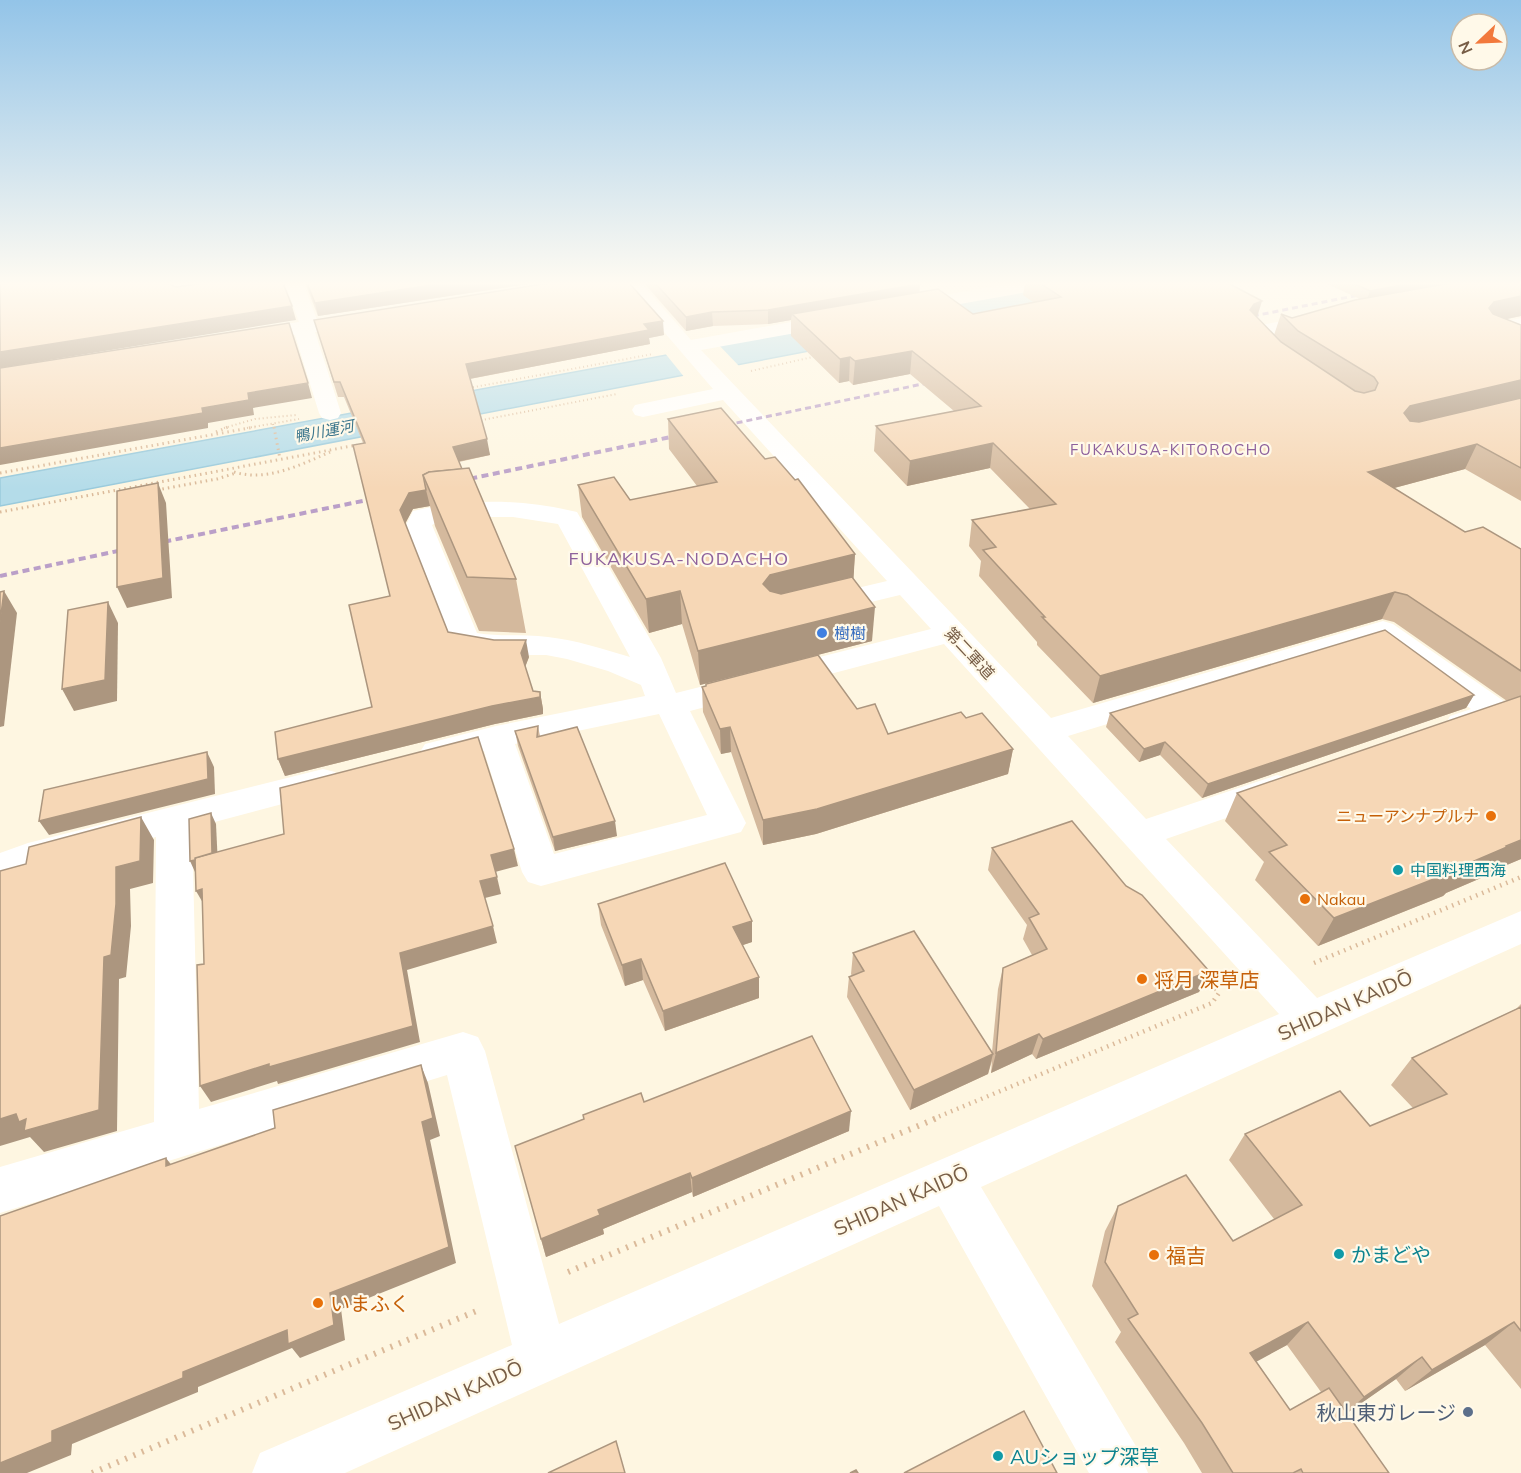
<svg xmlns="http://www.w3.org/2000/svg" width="1521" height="1473" font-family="Mulish,'Noto Sans JP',sans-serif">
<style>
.water{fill:#b4dce9;stroke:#99cadc;stroke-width:1.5}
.pier{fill:#fef6e1}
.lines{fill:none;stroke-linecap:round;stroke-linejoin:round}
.path-far3{stroke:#dbba9a;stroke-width:2;stroke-dasharray:1 3;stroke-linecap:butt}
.path-far2{stroke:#dbba9a;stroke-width:3;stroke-dasharray:1.5 4;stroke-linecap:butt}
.path-far1{stroke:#dbba9a;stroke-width:4.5;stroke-dasharray:1.5 5;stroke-linecap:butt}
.path{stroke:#dbba9a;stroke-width:6;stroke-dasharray:2 7;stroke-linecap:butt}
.minor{fill:#fff;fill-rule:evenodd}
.rail-far1{stroke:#ba9fc8;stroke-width:3;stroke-dasharray:6 4;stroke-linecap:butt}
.rail{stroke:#ba9fc8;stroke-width:4;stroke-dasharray:7 4.5;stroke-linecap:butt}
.wall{fill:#d4b99d;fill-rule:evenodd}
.shaded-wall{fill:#ac967f}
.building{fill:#f6d7b6;stroke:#ac967f;stroke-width:1.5}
.shop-dot{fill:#3f7fe0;stroke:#fff9e9;stroke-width:2}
.food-dot{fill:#e8710a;stroke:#fff9e9;stroke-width:2}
.culture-dot{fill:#0f9aa8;stroke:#fff9e9;stroke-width:2}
.service-dot{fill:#5c6f8a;stroke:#fff9e9;stroke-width:2}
.labels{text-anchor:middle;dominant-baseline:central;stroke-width:4.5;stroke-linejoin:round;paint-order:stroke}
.far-water-label{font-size:15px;font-style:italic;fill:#3d778d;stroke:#fff9e9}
.far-neighbourhood-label{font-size:15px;letter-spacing:1.5px;fill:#8e619c;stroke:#fff9e9}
.shop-label{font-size:16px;fill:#366cbe;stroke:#fff9e9;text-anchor:start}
.street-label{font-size:16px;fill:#775d46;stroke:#fff9e9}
.food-label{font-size:16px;fill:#c56008;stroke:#fff9e9;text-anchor:end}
.culture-label{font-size:16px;fill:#0d838f;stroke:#fff9e9;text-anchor:start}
.neighbourhood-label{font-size:18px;letter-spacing:1.5px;fill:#8e619c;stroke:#fff9e9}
.near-food-label{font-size:20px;fill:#c56008;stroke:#fff9e9;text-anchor:start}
.near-street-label{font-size:20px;fill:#775d46;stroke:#fff9e9}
.near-culture-label{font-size:20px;fill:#0d838f;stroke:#fff9e9;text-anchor:start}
.near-service-label{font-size:20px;fill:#4e5e75;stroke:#fff9e9;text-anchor:end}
</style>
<rect width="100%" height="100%" fill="#fef6e1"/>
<polygon class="water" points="1056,283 1055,304 0,506 0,478"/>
<polygon class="pier" points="717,343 740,367 685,378 664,352"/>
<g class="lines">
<g class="path-far3">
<polyline points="751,371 817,356"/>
<polyline points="469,388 653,354"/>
<polyline points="477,421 617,394"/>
<polyline points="273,424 274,428"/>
<polyline points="224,428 255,419 296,415"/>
<polyline points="247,428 299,419"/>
</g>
<g class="path-far2">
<polyline points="274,427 280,459"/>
<polyline points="216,432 228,427"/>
<path d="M234,472C267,482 300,465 330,452"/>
<polyline points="0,473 255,427"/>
<polyline points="157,490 217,479 236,473"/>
<polyline points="0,512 357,445"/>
</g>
<g class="path-far1">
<polyline points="1314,963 1521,877"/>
<polyline points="933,1119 1212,1003 1219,993 1204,975"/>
</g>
<g class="path">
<polyline points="568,1272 937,1118"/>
<polyline points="92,1473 481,1309"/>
</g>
<g class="minor">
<polygon points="171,283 189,283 190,285 207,283 255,283 253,287 246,289 181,298 174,296"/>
<polygon points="285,283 303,283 317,320 360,313 367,315 370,319 367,323 360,325 315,332 341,413 338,418 330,420 322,418 319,413 295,335 248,342 241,340 238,336 241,332 248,330 299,322"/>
<path d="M622,283H641L691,340L835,314L842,316L845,320L842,324L835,326L701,350L1051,718L1383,621L1393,624L1508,704L1513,712C1504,727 1467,736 1450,732L1446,724L1450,716L1471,709L1379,641L1068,736L1146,819L1277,775L1289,778L1294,787L1289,796L1166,839L1317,998L1521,911V944L981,1187L1140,1453L1148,1473H1089L939,1206L345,1473H252L260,1453L512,1345L447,1075L0,1213V1167L154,1122L156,837L37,869L0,883V853L28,843L323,769L335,772L340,781L335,790L192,828L199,1109L463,1032L478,1037L485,1051L559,1324L1279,1014L944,644L690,711L746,823L741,832L541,886L528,882L522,872L484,751L437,764L425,760L420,752L425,744L496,726L645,696L641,685L608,671L567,659L546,655H498L454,648L406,525L413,511C468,498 523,499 577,512L661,658L676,693L931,629L900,595L821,614L811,611L807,605L811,599L887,581L723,400L643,417L635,415L632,410L635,405L713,389ZM477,517H513L558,524L630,657C603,649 576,640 548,637C524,634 501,637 477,633L432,525L440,521ZM659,714L707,815L554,854L515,744Z"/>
<polygon points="1014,283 1054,283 1052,287 1045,289 909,313 902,311 899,307 902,303 909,301"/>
<path d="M1321,314L1328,316L1331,320L1328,324L1270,335L1287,355L1284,359C1267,364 1254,345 1245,332L1248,328L1255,326Z"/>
<polygon points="1521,318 1521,330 1511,332 1521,336 1521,350 1484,334 1481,330 1484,326"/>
</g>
<g class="rail-far1">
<polyline points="1243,318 1369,293"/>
<polyline points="717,427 937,381"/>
</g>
<g class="rail">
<polyline points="459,481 685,434"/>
<polyline points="153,544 382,497"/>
<polyline points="0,576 132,548"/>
</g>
</g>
<g class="wall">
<polygon points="305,283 535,283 318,316"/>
<polygon points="644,283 919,283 919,292 973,314 1033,302 1023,295 1025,283 1228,283 1257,318 1274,335 1281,314 1292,318 1360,299 1325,283 1521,283 1521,316 1506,319 1521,325 1521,501 1465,469 1394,488 1465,532 1521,549 1521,859 1490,872 1488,875 1446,893 1443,896 1318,946 1255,880 1264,862 1225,821 1237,793 1507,701 1394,622 1382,619 1093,703 1037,645 1037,642 979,576 981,561 969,546 972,520 1030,509 990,468 907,486 874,451 876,426 954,411 910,374 853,385 849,381 839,383 791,336 791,320 768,324 713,326 686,331"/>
<polygon points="314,320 664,335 649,338 650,344 470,379 490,455 459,462 516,579 526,633 479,631 435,526 430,506 413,509 405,523 448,632 529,657 525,667 533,691 540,692 543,709 543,714 495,724 285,776 278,759 372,707 390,596 363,443 344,397 338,397"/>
<polygon points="668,419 765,459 855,554 853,579 872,641 700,685 682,624 649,633 582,517 578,485 630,500 697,486 669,449"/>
<polygon points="702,687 857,709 888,734 966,718 1013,749 1008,774 816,834 763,845 731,752 721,754 703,712"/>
<polygon points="1474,695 1466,708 1202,798 1160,755 1139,762 1106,727 1110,713"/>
<polygon points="538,726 540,736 617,836 555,851 518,746 515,731"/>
<polygon points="992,848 1126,886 1209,971 1199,992 1036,1059 1032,1054 991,1073 992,1061 988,1074 910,1110 847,997 849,977 852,976 851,974 853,953 992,1052 998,989 1003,968 1032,955 1023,939 1027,925 988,870"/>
<polygon points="598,904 752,921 752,942 743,945 759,998 665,1031 643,980 625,986 601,925"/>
<path d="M1521,1004V1389L1485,1345L1405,1391L1396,1379L1347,1413L1389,1473H1202L1184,1443L1115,1342L1121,1332L1092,1286L1105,1231L1118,1206L1233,1241L1274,1219L1229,1160L1245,1134L1370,1126L1413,1108L1391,1085L1412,1058L1516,1009ZM1287,1345L1321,1392L1290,1410L1256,1361Z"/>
<polygon points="644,1102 849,1131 693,1197 692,1192 603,1229 604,1234 546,1257 541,1239"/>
</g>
<g class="shaded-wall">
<polygon points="445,283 535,283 318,316 315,303"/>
<polygon points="1413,283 1469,283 1366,302 1370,291"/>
<polygon points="920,284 919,298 792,314 791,320 768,324 768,310"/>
<polygon points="1521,296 1521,316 1484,324 1489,308 1494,302"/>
<polygon points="1262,301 1255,324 1250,310 1254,304"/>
<polygon points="292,306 296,320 0,368 0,352"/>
<polygon points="712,312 713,326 686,331 686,317"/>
<polygon points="663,321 664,335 649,338 650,344 469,379 466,364 644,324"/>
<polygon points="912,351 910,374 853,385 855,361"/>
<polygon points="850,357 849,381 839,383 840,359"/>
<polygon points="1521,380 1521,400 1394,438 1404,413 1410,406"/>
<polygon points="308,383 312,398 253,408 254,415 208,423 208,428 0,465 0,448 202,408 248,393"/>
<polygon points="487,439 490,455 456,462 453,447"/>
<polygon points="993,443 990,468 907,486 910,461"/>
<polygon points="1477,444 1465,469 1357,498 1368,472"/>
<polygon points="158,483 166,503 172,598 127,608 117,587"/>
<polygon points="426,490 430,506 413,509 404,526 400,510 409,493"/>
<polygon points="855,554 853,587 769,608 763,584 770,575"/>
<polygon points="4,591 17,613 4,726 0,727 0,622"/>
<polygon points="680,591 682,624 649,633 646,599"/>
<polygon points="1395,592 1382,619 1093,703 1100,676"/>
<polygon points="108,602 118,623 117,701 74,711 62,689"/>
<polygon points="875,607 872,641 700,685 698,651"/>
<polygon points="526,640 529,657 524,670 521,653"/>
<polygon points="540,692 543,709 543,714 495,724 285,776 278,759"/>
<polygon points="1474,695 1466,708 1202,798 1208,784"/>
<polygon points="730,727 731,752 721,754 720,729"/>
<polygon points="1165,742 1160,755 1139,762 1144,749"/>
<polygon points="1013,749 1008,774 816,834 763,845 763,820"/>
<polygon points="207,752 214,767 215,794 49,835 39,821"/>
<polygon points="211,813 216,824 218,866 195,872 190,861"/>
<polygon points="141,817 154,840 153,883 130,889 131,926 126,977 119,979 117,1131 44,1152 30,1137 0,1146 0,1119 16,1114 26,1119 104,957 116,867"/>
<polygon points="615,821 617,836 555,851 553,837"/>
<polygon points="1521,840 1521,859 1490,872 1488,875 1446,893 1443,896 1318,946 1334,918 1460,867"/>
<polygon points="514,849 518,866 495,872 491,855"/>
<polygon points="497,877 501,894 485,898 480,881"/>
<polygon points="202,889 206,908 196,891"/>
<polygon points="752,921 752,942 734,948 733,927"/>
<polygon points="493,926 497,943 407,970 420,1042 278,1084 277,1081 211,1102 200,1086 400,953"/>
<polygon points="641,959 643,980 625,986 622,965"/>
<polygon points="1209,971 1199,992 1036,1059 1043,1039"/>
<polygon points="759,977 759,998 665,1031 663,1011"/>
<polygon points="1039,1034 1032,1054 991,1073 996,1053"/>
<polygon points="993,1054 988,1074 910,1110 914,1090"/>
<polygon points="421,1065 428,1083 440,1136 430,1140 456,1263 341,1309 345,1340 300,1358 292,1348 198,1387 198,1392 72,1444 71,1455 27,1473 0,1473 0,1463 52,1431 183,1372 330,1293 422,1122"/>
<polygon points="851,1111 849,1131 693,1197 692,1178"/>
<polygon points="166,1158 180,1176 166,1166"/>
<polygon points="690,1173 692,1192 603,1229 604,1234 546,1257 541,1239 598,1210"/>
<polygon points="1308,1322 1287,1345 1232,1375 1250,1353"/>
<polygon points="1514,1322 1485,1345 1405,1391 1432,1370"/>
<polygon points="1422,1357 1396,1379 1340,1418 1364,1397"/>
</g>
<g class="building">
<polygon points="0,283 167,283 176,287 204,283 283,283 292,306 0,352"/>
<polygon points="307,283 445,283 315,303"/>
<polygon points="549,283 629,283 663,321 644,324 649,330 466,364 487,439 453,447 462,469 429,472 423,475 426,490 409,493 400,510 448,632 494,640 526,640 521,653 533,691 540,692 540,697 492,706 278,759 275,732 372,707 349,605 390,596 353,445 365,443 340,382 334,382 314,320"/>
<polygon points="655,283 919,283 920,284 768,310 712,312 686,317"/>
<polygon points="1040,283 1228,283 1262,301 1254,304 1250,310 1281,342 1355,391 1364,393 1375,390 1378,383 1374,377 1298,331 1281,314 1292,318 1355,300 1450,283 1521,283 1521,296 1494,302 1489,308 1493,314 1521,325 1521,380 1410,406 1404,413 1410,421 1419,422 1521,398 1521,468 1477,444 1368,472 1465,532 1483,527 1521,549 1521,671 1407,595 1395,592 1100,676 1042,617 1045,617 983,550 996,547 972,520 1056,504 993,443 910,461 876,426 981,406 912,351 855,361 850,357 840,359 792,314 938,289 973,314 1061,297"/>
<polygon points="1353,283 1413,283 1370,291"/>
<polygon points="289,323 308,383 248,393 249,400 202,408 203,413 0,448 0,368"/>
<polygon points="721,408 765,459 775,457 795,480 798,479 855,554 770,575 763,584 770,591 781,594 852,577 875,607 698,651 680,591 646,599 578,485 614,477 630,500 717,482 668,419"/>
<polygon points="469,468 516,579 467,577 423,475 429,472"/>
<polygon points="158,483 163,578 117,587 117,491"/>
<polygon points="4,591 0,622 0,592"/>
<polygon points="108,602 105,680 62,689 68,610"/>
<polygon points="1385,630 1474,695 1208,784 1165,742 1144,749 1110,713"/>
<polygon points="818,655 857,709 875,704 888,734 961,712 966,718 982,713 1013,749 817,809 763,820 730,727 720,729 702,687 706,686 706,684"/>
<polygon points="1521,696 1521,840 1506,846 1507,847 1460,867 1462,868 1334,918 1269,852 1287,845 1237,793"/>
<polygon points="538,726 537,737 577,727 615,821 553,837 515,731"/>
<polygon points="478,737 514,849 491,855 497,877 480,881 493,926 400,953 413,1026 269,1067 269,1064 200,1086 197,965 204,964 202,889 196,891 195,858 284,834 280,788"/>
<polygon points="207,752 208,779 39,821 44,790"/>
<polygon points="211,813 212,853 195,858 195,860 190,861 189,819"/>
<polygon points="141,817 140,861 116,867 116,904 111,955 104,957 99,1110 24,1131 26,1119 19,1122 16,1114 0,1119 0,871 26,864 29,847"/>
<polygon points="1072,821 1126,886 1142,895 1209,971 1043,1039 1039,1034 996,1053 1003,968 1047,949 1029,918 1039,914 992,848"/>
<polygon points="725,863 752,921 733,927 759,977 663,1011 641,959 622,965 598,904"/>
<polygon points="914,931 993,1054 914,1090 849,977 864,971 853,953"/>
<polygon points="1521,1007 1521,1331 1514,1322 1432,1370 1422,1357 1364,1397 1308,1322 1250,1353 1290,1410 1329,1388 1389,1473 1303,1473 1301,1469 1293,1473 1233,1473 1202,1423 1128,1319 1138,1314 1105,1262 1118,1206 1186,1175 1233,1241 1302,1205 1245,1134 1340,1091 1370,1126 1447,1094 1412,1058"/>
<polygon points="812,1036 851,1111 692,1178 690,1173 598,1210 600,1215 541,1239 515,1146 584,1119 583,1115 641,1093 644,1102"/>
<polygon points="421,1065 433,1118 422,1122 449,1247 330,1293 334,1325 288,1344 287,1330 183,1372 183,1378 52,1431 52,1442 0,1463 0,1216 166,1158 166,1166 275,1128 273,1110"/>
<polygon points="1024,1411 1057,1473 904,1473"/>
<polygon points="616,1441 625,1473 548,1473"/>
<polygon points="856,1470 858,1473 850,1473"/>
</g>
<linearGradient id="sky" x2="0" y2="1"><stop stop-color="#93c4e8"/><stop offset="0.58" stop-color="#fffbf2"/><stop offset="1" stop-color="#fffbf2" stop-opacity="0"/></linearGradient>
<rect width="1521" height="489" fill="url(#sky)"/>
<circle class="shop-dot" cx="822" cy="633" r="6"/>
<g class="food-dot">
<circle cx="1491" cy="816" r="6"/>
<circle cx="1305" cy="899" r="6"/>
<circle cx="1142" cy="979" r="6"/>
<circle cx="1154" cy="1255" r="6"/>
<circle cx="318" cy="1303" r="6"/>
</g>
<g class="culture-dot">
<circle cx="1398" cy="870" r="6"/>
<circle cx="1339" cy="1254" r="6"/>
<circle cx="998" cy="1456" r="6"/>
</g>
<circle class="service-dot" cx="1468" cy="1412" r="6"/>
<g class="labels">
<g class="far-water-label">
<text transform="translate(324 431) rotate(-11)">鴨川運河</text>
</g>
<g class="far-neighbourhood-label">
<text x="1171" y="449">FUKAKUSA-KITOROCHO</text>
</g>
<g class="shop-label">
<text x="834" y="633">樹樹</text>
</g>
<g class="street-label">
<text transform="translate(970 653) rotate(47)">第二軍道</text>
</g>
<g class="food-label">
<text x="1479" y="816">ニューアンナプルナ</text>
<text x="1317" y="899" text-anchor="start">Nakau</text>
</g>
<g class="culture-label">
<text x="1410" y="870">中国料理西海</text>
</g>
<g class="neighbourhood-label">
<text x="679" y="558">FUKAKUSA-NODACHO</text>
</g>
<g class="near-food-label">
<text x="1154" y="979">将月 深草店</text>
<text x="1166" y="1255">福吉</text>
<text x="330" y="1303">いまふく</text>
</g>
<g class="near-street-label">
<text transform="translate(1345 1005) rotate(-24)">SHIDAN KAIDŌ</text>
<text transform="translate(901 1200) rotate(-24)">SHIDAN KAIDŌ</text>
<text transform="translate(455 1395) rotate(-24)">SHIDAN KAIDŌ</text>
</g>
<g class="near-culture-label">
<text x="1351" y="1254">かまどや</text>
<text x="1010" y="1456">AUショップ深草</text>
</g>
<g class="near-service-label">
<text x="1456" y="1412">秋山東ガレージ</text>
</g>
</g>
<g transform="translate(1479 42) rotate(247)"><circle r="28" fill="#fff9e9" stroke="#c9bba8" stroke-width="1.5"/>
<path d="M0-4.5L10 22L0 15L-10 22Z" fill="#f2793c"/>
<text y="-9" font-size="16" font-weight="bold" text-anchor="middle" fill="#775d46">N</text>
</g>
</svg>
